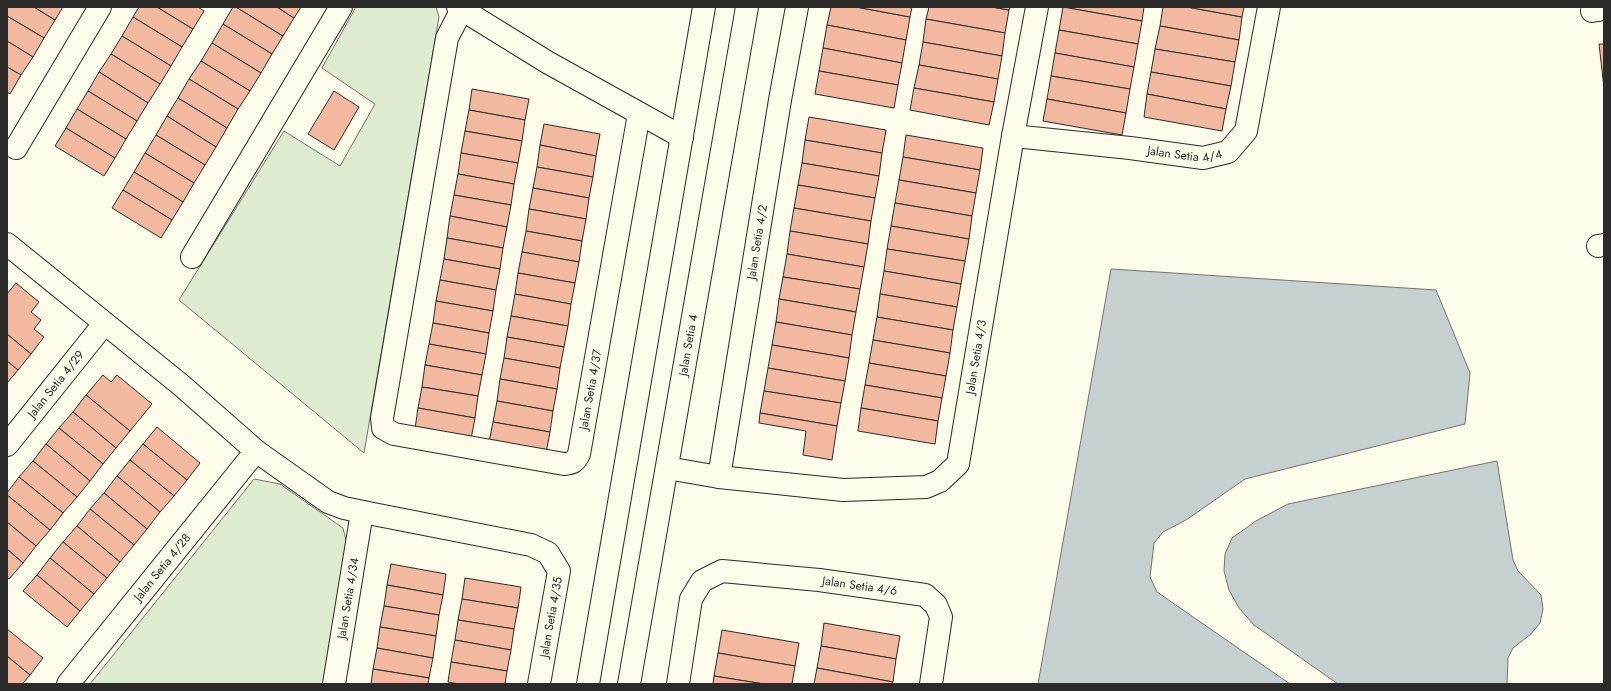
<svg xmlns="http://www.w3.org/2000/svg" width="1611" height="691" font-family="Jost,sans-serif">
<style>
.green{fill:#deebd1;stroke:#74746e}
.water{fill:#c7d0d0;stroke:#74746e}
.building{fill:#f2b8a0;stroke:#2b2b2b}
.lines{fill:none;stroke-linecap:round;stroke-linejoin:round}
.minor-casing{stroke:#2b2b2b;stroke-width:24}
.minor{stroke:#fdfbea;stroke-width:22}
.labels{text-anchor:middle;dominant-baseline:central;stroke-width:3;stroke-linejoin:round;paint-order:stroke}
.street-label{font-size:12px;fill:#2b2b2b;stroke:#fdfbea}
</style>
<rect width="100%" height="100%" fill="#fdfbea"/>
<g class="green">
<polygon points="356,7 436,7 439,17 364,453 179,300 284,131 340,166 375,104 322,68"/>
<polygon points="254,479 280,484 343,528 347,544 324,684 90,684"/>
</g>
<g class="water">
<polygon points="1111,269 1436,290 1470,373 1465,424 1245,479 1186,520 1163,532 1154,543 1150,577 1157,592 1290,684 1038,684"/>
<polygon points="1497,461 1513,560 1518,571 1541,595 1543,609 1540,623 1531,634 1513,648 1508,658 1507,684 1338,684 1254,625 1239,608 1229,590 1224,571 1225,554 1232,538 1256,521 1288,504"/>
</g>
<g class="building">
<polygon points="7,7 34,7 55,20 44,38 7,16"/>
<polygon points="34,7 63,7 55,20"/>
<polygon points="139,7 157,7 193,29 182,47 133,17"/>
<polygon points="157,7 198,7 204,11 193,29"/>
<polygon points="233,7 236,7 283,36 272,54 223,24"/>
<polygon points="236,7 277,7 294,18 283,36"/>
<polygon points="277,7 301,7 294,18"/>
<polygon points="831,7 856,7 910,17 906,40 827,25"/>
<polygon points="856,7 912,7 910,17"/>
<polygon points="929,7 992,7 1009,10 1005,33 926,19"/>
<polygon points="992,7 1010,7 1009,10"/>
<polygon points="1063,7 1144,7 1142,21"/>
<polygon points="1063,7 1142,21 1138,44 1059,30"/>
<polygon points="1163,7 1187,7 1242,17 1239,40 1160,26"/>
<polygon points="1187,7 1244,7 1242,17"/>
<polygon points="7,16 44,38 33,57 7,41"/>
<polygon points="133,17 182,47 171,66 122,36"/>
<polygon points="926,19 1005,33 1002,56 923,42"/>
<polygon points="223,24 272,54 261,73 212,43"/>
<polygon points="827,25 906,40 902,63 823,48"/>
<polygon points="1160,26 1239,40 1235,62 1155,49"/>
<polygon points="1059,30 1138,44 1134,67 1055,53"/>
<polygon points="122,36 171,66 160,84 111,54"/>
<polygon points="7,41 33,57 21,75 7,67"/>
<polygon points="923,42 1002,56 998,79 919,65"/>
<polygon points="212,43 261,73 250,91 201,61"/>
<polygon points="1599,44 1604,44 1604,88"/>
<polygon points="823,48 902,63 898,85 819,71"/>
<polygon points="1155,49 1235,62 1231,86 1151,72"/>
<polygon points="1055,53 1134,67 1130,89 1051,76"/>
<polygon points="111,54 160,84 148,103 99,72"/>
<polygon points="201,61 250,91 238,109 189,79"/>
<polygon points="919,65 998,79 994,102 914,88"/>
<polygon points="7,67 21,75 10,94 7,92"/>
<polygon points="819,71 898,85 894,108 815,94"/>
<polygon points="99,72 148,103 137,121 88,91"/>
<polygon points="1151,72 1231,86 1226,109 1147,94"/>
<polygon points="1051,76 1130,89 1126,113 1047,99"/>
<polygon points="189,79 238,109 227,128 178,98"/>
<polygon points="914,88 994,102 989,125 910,110"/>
<polygon points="472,89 529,99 525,120 469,110"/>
<polygon points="88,91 137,121 126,139 77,109"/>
<polygon points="334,91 359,107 334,150 308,134"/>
<polygon points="1147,94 1226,109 1222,131 1144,117"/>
<polygon points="178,98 227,128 216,147 167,116"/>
<polygon points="1047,99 1126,113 1122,135 1043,121"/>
<polygon points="77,109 126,139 115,158 66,128"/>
<polygon points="469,110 525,120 522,141 465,131"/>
<polygon points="167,116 216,147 205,165 156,135"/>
<polygon points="809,117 886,130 882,153 805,140"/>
<polygon points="544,124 600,134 596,156 540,145"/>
<polygon points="66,128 115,158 104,176 55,146"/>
<polygon points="465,131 522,141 518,163 461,153"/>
<polygon points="156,135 205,165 194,183 145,153"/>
<polygon points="906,135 983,148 980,170 903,157"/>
<polygon points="805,140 882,153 879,176 802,163"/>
<polygon points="540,145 596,156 593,177 537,167"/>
<polygon points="145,153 194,183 183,202 134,172"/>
<polygon points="461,153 518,163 514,184 458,174"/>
<polygon points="903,157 980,170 976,193 899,180"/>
<polygon points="802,163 879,176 875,198 798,185"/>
<polygon points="537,167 593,177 589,198 533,188"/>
<polygon points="134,172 183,202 172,220 123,190"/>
<polygon points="458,174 514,184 511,205 454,195"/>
<polygon points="899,180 976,193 972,216 895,203"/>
<polygon points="798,185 875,198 871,221 794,208"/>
<polygon points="533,188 589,198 586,219 529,209"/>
<polygon points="123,190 172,220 161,238 112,208"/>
<polygon points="454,195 511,205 507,227 450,216"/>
<polygon points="895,203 972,216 969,239 891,226"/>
<polygon points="794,208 871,221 868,244 790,231"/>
<polygon points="529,209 586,219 582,241 526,231"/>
<polygon points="450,216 507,227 503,248 447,238"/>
<polygon points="891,226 969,239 965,261 887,249"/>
<polygon points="526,231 582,241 579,262 522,252"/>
<polygon points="790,231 868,244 864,267 787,254"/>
<polygon points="447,238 503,248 500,269 444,259"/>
<polygon points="887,249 965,261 961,284 884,271"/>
<polygon points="522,252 579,262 575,283 518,273"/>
<polygon points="787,254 864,267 860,289 783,277"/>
<polygon points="444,259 500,269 496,290 440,280"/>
<polygon points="884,271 961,284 957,307 880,294"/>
<polygon points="518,273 575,283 571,304 515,294"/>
<polygon points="783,277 860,289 856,312 779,299"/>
<polygon points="440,280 496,290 493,311 436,301"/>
<polygon points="16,283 39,302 31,312 41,320 34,329 44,337 31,354 7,334 7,294"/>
<polygon points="515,294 571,304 568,326 511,316"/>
<polygon points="880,294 957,307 953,330 877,317"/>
<polygon points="779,299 856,312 852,335 776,322"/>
<polygon points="436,301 493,311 489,333 433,323"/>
<polygon points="511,316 568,326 564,347 507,337"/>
<polygon points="877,317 953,330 950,353 873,340"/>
<polygon points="776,322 852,335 849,358 772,345"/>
<polygon points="433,323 489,333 486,354 429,344"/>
<polygon points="7,334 31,354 18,370 7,361"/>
<polygon points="507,337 564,347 560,368 504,358"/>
<polygon points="873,340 950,353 946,376 869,363"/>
<polygon points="429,344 486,354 482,375 425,365"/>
<polygon points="772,345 849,358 845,381 768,368"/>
<polygon points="504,358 560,368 557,389 500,379"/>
<polygon points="7,361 18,370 7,383"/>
<polygon points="869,363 946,376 942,398 865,385"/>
<polygon points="425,365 482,375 478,396 422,387"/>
<polygon points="768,368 845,381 841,403 764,391"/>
<polygon points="103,375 111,382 117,375 152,404 130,431 86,395"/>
<polygon points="500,379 557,389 553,411 497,401"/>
<polygon points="865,385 942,398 938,421 861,408"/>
<polygon points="422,387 478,396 475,418 418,408"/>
<polygon points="764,391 841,403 837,426 760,413"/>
<polygon points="86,395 130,431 116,448 73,412"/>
<polygon points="497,401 553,411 550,432 493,422"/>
<polygon points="418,408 475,418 471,439 415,429"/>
<polygon points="861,408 938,421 935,444 858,431"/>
<polygon points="73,412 116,448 103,464 59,428"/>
<polygon points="760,413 837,426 832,460 803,455 806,431 759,423"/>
<polygon points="493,422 550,432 546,453 489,443"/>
<polygon points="157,427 200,463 187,480 143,444"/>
<polygon points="59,428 103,464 90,481 46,444"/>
<polygon points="46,444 90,481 77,497 33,461"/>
<polygon points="143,444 187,480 174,496 130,460"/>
<polygon points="130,460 174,496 160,512 117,476"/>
<polygon points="33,461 77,497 63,513 19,477"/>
<polygon points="117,476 160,512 147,529 104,493"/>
<polygon points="19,477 63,513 50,530 7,495 7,493"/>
<polygon points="104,493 147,529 134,545 90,509"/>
<polygon points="7,495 50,530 36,546 7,522"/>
<polygon points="90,509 134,545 120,562 77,526"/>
<polygon points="7,522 36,546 23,563 7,549"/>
<polygon points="77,526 120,562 107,578 63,542"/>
<polygon points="63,542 107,578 94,594 50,558"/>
<polygon points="7,549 23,563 9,579 7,577"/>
<polygon points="50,558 94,594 80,611 37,575"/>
<polygon points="391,564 446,574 443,595 387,585"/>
<polygon points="37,575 80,611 67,627 23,591"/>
<polygon points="465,578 521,587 518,608 462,599"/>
<polygon points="387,585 443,595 439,615 384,606"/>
<polygon points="462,599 518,608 514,629 458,620"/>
<polygon points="384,606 439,615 436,636 380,627"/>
<polygon points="458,620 514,629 511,650 455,640"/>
<polygon points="824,623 900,636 896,659 821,646"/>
<polygon points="380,627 436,636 433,658 377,648"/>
<polygon points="7,629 43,658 30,675 7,656"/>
<polygon points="722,630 799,643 795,666 718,653"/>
<polygon points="455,640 511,650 507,671 451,662"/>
<polygon points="821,646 896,659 893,682 817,668"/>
<polygon points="377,648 433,658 429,678 373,669"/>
<polygon points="718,653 795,666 792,684 764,684 714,676"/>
<polygon points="7,656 30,675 22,684 7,684"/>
<polygon points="451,662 507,671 505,684 459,684 448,682"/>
<polygon points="817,668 893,682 892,684 814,684"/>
<polygon points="373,669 429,678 428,684 371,684"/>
<polygon points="714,676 764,684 713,684"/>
</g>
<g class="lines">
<g class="minor-casing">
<g id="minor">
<polyline points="458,7 547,62 682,137"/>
<path id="s1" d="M462,9L447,38L382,418L383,428L394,434L564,464C573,463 575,462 579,454L639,114"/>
<polyline points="1592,11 1604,9"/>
<path id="s2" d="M1013,136L1130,148L1203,158L1228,152L1246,131L1269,7"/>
<polyline points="16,148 100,7"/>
<polyline points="7,244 181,385 256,451 328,502 344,508 373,514 531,545 548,553 559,571 539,684"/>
<polyline points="1598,246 1604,245"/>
<polyline points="192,257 341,7"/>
<path id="s3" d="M7,445L104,324"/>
<path id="s4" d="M667,468L719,477L843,490L926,487L940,481L958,464L1013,136L1037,7"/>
<path id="s5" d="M719,477L780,100L797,7"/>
<path id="s6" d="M68,684L256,451"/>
<path id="s7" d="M334,684L362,512"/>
<polyline points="588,684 704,7"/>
<path id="s8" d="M629,684L747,7"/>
<path id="s9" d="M678,684L691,599L702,581L722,571L819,580L925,595L936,605L941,617L931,684"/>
</g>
</g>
<use href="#minor" class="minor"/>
</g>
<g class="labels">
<g class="street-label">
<text stroke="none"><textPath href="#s2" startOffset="173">Jalan Setia 4/4</textPath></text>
<text stroke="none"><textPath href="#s5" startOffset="238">Jalan Setia 4/2</textPath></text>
<text stroke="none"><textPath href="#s8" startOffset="344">Jalan Setia 4</textPath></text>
<text stroke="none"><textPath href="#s4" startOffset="409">Jalan Setia 4/3</textPath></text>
<text stroke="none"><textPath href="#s3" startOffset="78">Jalan Setia 4/29</textPath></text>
<text stroke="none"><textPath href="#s1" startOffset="698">Jalan Setia 4/37</textPath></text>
<text stroke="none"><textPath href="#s6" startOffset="150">Jalan Setia 4/28</textPath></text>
<text stroke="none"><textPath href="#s9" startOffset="268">Jalan Setia 4/6</textPath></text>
<text stroke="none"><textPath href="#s7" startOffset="87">Jalan Setia 4/34</textPath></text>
<text transform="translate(551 617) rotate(-80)">Jalan Setia 4/35</text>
</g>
</g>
<rect width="1611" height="691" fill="none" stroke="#2b2b2b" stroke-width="16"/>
</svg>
